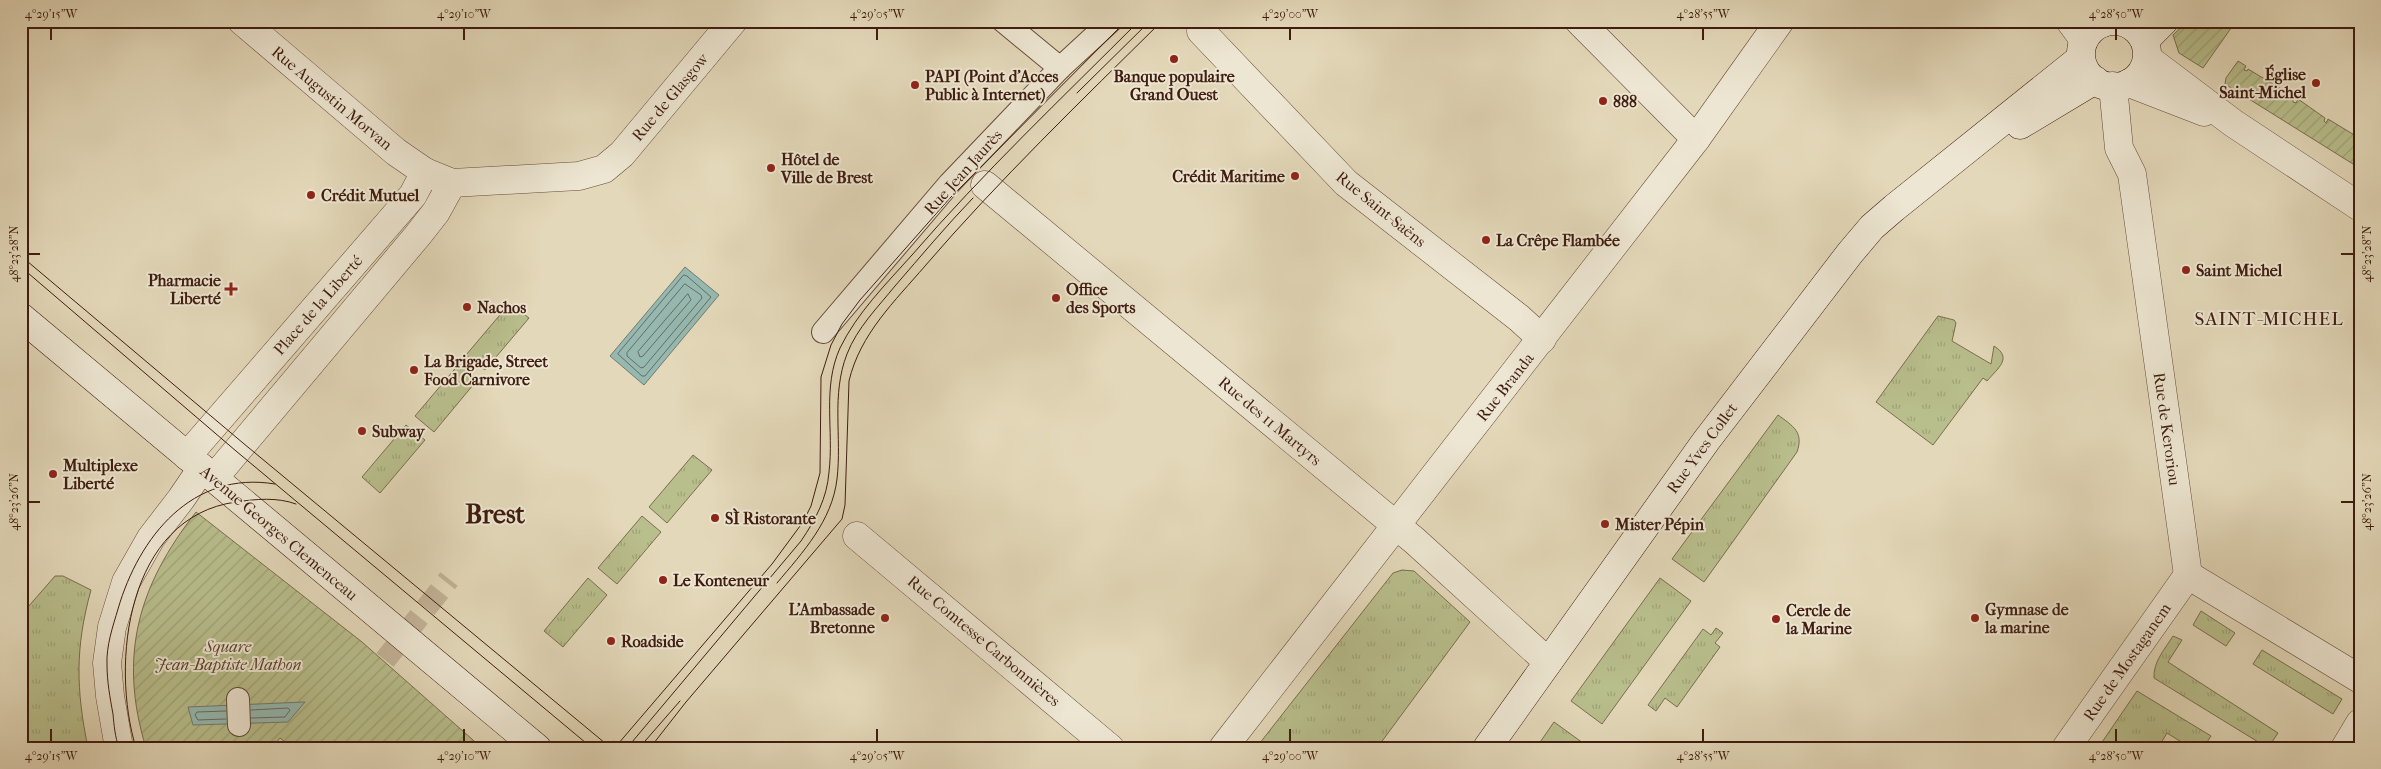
<svg xmlns="http://www.w3.org/2000/svg" width="2381" height="769" font-family="'IM FELL French Canon',serif">
<style>
.grass{fill:url(#grass-tufts);stroke:#7c6d4e}
.garden{fill:url(#garden-furrows);stroke:#7c6d4e}
.water{fill:#95b9b1;stroke:#737a70}
.lines{fill:none;stroke-linecap:round;stroke-linejoin:round}
.shore{stroke:#6a6a60;stroke-width:1}
.pedestrian-tunnel{stroke:#c2b297;stroke-width:22;stroke-dasharray:22 11;stroke-linecap:butt}
.pedestrian-casing{stroke:#684b3a;stroke-width:24}
.minor-casing{stroke:#684b3a;stroke-width:29}
.tertiary-casing{stroke:#684b3a;stroke-width:29}
.secondary-casing{stroke:#3f1c0f;stroke-width:29}
.pedestrian{stroke:#ede6d2;stroke-width:22}
.minor{stroke:#ede6d2;stroke-width:28}
.tertiary{stroke:#ede6d2;stroke-width:28}
.secondary{stroke:#ede6d2;stroke-width:28}
.tram{stroke:#3f1c0f;stroke-width:1}
.ticks{fill:none;stroke:#3f1c0f;stroke-width:2}
.poi-dot{fill:#8f2418;stroke:#ede6d2;stroke-width:2}
.labels{text-anchor:middle;dominant-baseline:central;stroke-width:4;stroke-linejoin:round;paint-order:stroke}
.poi-label{font-size:16px;font-weight:bold;fill:#3f1c0f;stroke:#ede6d2;text-anchor:start}
.street-label{font-size:16px;fill:#3f1c0f;stroke:#ede6d2}
.park-label{font-size:16px;font-style:italic;fill:#5d442e;stroke:#ede6d2}
.quarter-label{font-size:19px;letter-spacing:1px;fill:#3f1c0f;stroke:#ede6d2}
.town-label{font-size:26px;font-weight:bold;fill:#3f1c0f;stroke:#ede6d2}
.neatline{fill:none;stroke:#3f1c0f;stroke-width:2}
.ticks-label{font-size:12px;text-anchor:middle;fill:#3f1c0f}
</style>
<defs>
<pattern id="grass-tufts" width="24" height="20" patternUnits="userSpaceOnUse" patternTransform="scale(1.25)"><rect width="24" height="20" fill="#b8be8c"/><path d="M3 7l-1-3M5 7V3M7 7l1-3M15 17l-1-3M17 17v-4M19 17l1-3" fill="none" stroke="#9fa378"/></pattern>
<pattern id="garden-furrows" width="10" height="10" patternUnits="userSpaceOnUse" patternTransform="scale(1.25)"><rect width="10" height="10" fill="#b8be8c"/><path d="M-1 1l2-2M0 10L10 0M9 11l2-2" fill="none" stroke="#9fa378"/></pattern>
</defs>
<rect width="100%" height="100%" fill="#e3d8b9"/>
<filter id="stains"><feTurbulence type="fractalNoise" baseFrequency=".004" numOctaves="4"/><feColorMatrix values="0 0 0 0 .2 0 0 0 0 .09 0 0 0 0 .02 0 0 0 .5 -.17"/></filter>
<radialGradient id="worn" r=".72"><stop offset=".6" stop-color="#630" stop-opacity="0"/><stop offset="1" stop-color="#630" stop-opacity=".3"/></radialGradient>
<g class="grass">
<polygon points="510,303 529,318 485,370 466,355"/>
<path d="M1938,316L1954,320L1956,323L1952,341L1991,364L1994,346C2013,358 1998,368 1987,381L1983,378L1933,445L1876,402Z"/>
<polygon points="459,364 478,379 434,432 415,416"/>
<path d="M1778,415C1793,426 1804,432 1797,452L1704,582L1672,559Z"/>
<polygon points="406,425 425,440 380,493 362,477"/>
<polygon points="693,455 712,470 667,523 649,507"/>
<polygon points="642,516 661,532 617,584 598,568"/>
<polygon points="1402,570 1414,571 1470,622 1377,748 1256,748 1393,573"/>
<path d="M55,576H63L91,590C75,648 76,689 88,748H21V615Z"/>
<polygon points="588,578 607,595 563,647 544,631"/>
<polygon points="1660,578 1691,601 1602,724 1571,701"/>
<polygon points="2201,611 2235,633 2226,646 2193,625"/>
<polygon points="1716,628 1723,633 1715,643 1720,647 1677,707 1665,698 1656,711 1648,705 1703,629 1711,635"/>
<path d="M2173,636L2182,640L2168,662L2278,733L2268,748L2154,678C2153,662 2165,649 2173,636Z"/>
<polygon points="2262,650 2342,699 2333,714 2253,664"/>
<polygon points="2137,691 2211,736 2203,748 2191,748 2167,733 2158,748 2098,748"/>
<polygon points="1554,722 1583,743 1579,748 1536,748"/>
</g>
<g class="garden">
<polygon points="2188,21 2236,21 2203,68 2179,53 2173,35"/>
<polygon points="2238,61 2246,66 2244,70 2247,71 2248,69 2293,96 2293,102 2296,103 2298,99 2325,118 2324,121 2326,123 2328,119 2356,136 2355,144 2360,147 2360,153 2353,164 2225,84 2226,78"/>
<path d="M196,512L362,642L482,748H292L280,738L272,748H146C118,656 138,586 196,512Z"/>
</g>
<g class="water">
<polygon points="685,267 719,295 644,385 610,356"/>
<polygon points="305,702 288,722 193,725 188,707"/>
</g>
<g class="lines">
<g class="shore">
<polygon points="684,275 687,276 711,297 645,376 642,376 618,354"/>
<polygon points="685,284 701,295 702,298 644,367 641,368 627,356 627,353"/>
<polygon points="688,294 691,300 643,356 640,357 638,352"/>
<polyline points="251,710 288,708 290,710 285,717 251,718"/>
<polyline points="226,711 197,712 195,715 198,720 226,719"/>
</g>
<polyline class="pedestrian-tunnel" points="385,660 449,579"/>
<g class="pedestrian-casing">
<g id="pedestrian">
<polyline points="1003,21 1060,68"/>
<polyline points="823,332 950,183 1060,68 1111,21"/>
<polyline points="238,699 239,725"/>
</g>
</g>
<g class="minor-casing">
<g id="minor">
<polyline points="242,21 396,152 425,172 452,183 579,176 604,169 622,154 733,21"/>
<polyline points="1579,21 1696,139"/>
<polyline points="1201,31 1346,183 1519,318 1542,339"/>
<polyline points="2113,86 2119,148 2132,174 2188,575"/>
<polyline points="985,185 1415,541 1548,662"/>
<polyline points="187,456 413,195 425,172"/>
<polyline points="214,478 418,235 436,212 452,183"/>
<polyline points="857,536 1110,748"/>
<polyline points="2188,575 2360,679"/>
<polyline points="119,748 110,696 107,663 112,627 126,582 151,538 181,499 202,468"/>
<polyline points="1223,748 1696,139 1780,21"/>
<polyline points="2066,748 2188,575"/>
<polyline points="2345,748 2360,723"/>
</g>
</g>
<g class="tertiary-casing">
<g id="tertiary">
<polyline points="2070,21 2084,40"/>
<polyline points="2101,21 2103,23"/>
<polyline points="2147,58 2233,123 2360,207"/>
<polyline points="2129,83 2204,112"/>
</g>
</g>
<g class="secondary-casing">
<g id="secondary">
<circle cx="2114" cy="54" r="33"/>
<polyline points="2145,40 2164,21"/>
<polyline points="2020,125 2095,80"/>
<polyline points="21,317 537,748"/>
<polyline points="1487,748 1706,441 1850,253 1872,227 1894,208 2081,58"/>
</g>
</g>
<use href="#pedestrian" class="pedestrian"/>
<use href="#minor" class="minor"/>
<use href="#tertiary" class="tertiary"/>
<use href="#secondary" class="secondary"/>
<g class="tram">
<polyline points="1077,93 1150,21"/>
<polyline points="21,256 243,443 611,748"/>
<polyline points="21,267 236,451 592,748"/>
<path d="M777,583C803,552 832,521 837,479C842,437 831,395 847,354C857,328 878,307 895,286C921,256 946,226 973,198"/>
<path d="M119,748C115,737 114,725 113,714C110,698 107,681 107,665C106,646 113,626 118,609C139,537 192,470 275,484"/>
<path d="M136,748C110,663 127,517 236,502C256,499 277,497 296,504"/>
<polyline points="607,748 613,741 618,744 772,564 803,522 811,506 820,473 821,377 831,345 842,324 860,300 950,198 1126,21"/>
<path d="M627,748L801,541C816,519 827,498 829,472C834,430 822,388 840,348C857,313 886,284 912,255C983,173 1062,98 1139,21"/>
<polyline points="639,748 680,701"/>
<path d="M650,748L686,702L842,519L845,505L849,381C860,334 895,301 925,266C999,180 1081,101 1162,21"/>
</g>
</g>
<path class="ticks" d="M51,28V40M464,28V40M877,28V40M1290,28V40M1703,28V40M2116,28V40M28,254H40M2341,254H2354M28,502H40M2341,502H2354M51,729V742M464,729V742M877,729V742M1290,729V742M1703,729V742M2116,729V742"/>
<g class="poi-dot">
<circle cx="1174" cy="59" r="5"/>
<circle cx="2316" cy="83" r="5"/>
<circle cx="915" cy="85" r="5"/>
<circle cx="1603" cy="101" r="5"/>
<circle cx="771" cy="168" r="5"/>
<circle cx="1295" cy="176" r="5"/>
<circle cx="311" cy="195" r="5"/>
<circle cx="1486" cy="240" r="5"/>
<circle cx="2186" cy="270" r="5"/>
<path d="M228.5 281.5h5v5h5v5h-5v5h-5v-5h-5v-5h5z"/>
<circle cx="1056" cy="298" r="5"/>
<circle cx="467" cy="307" r="5"/>
<circle cx="414" cy="370" r="5"/>
<circle cx="362" cy="431" r="5"/>
<circle cx="53" cy="474" r="5"/>
<circle cx="715" cy="518" r="5"/>
<circle cx="1605" cy="524" r="5"/>
<circle cx="663" cy="580" r="5"/>
<circle cx="885" cy="618" r="5"/>
<circle cx="1975" cy="618" r="5"/>
<circle cx="1776" cy="619" r="5"/>
<circle cx="611" cy="641" r="5"/>
</g>
<g class="labels">
<g class="poi-label">
<text x="2306" y="74" text-anchor="end">Église<tspan x="2306" dy="18">Saint-Michel</tspan></text>
<text x="925" y="76">PAPI (Point d'Acces<tspan x="925" dy="18">Public à Internet)</tspan></text>
<text x="1174" y="76" text-anchor="middle">Banque populaire<tspan x="1174" dy="18">Grand Ouest</tspan></text>
<text x="1613" y="101">888</text>
<text x="781" y="159">Hôtel de<tspan x="781" dy="18">Ville de Brest</tspan></text>
<text x="1285" y="176" text-anchor="end">Crédit Maritime</text>
<text x="321" y="195">Crédit Mutuel</text>
<text x="1496" y="240">La Crêpe Flambée</text>
<text x="2196" y="270">Saint Michel</text>
<text x="221" y="280" text-anchor="end">Pharmacie<tspan x="221" dy="18">Liberté</tspan></text>
<text x="1066" y="289">Office<tspan x="1066" dy="18">des Sports</tspan></text>
<text x="477" y="307">Nachos</text>
<text x="424" y="361">La Brigade, Street<tspan x="424" dy="18">Food Carnivore</tspan></text>
<text x="372" y="431">Subway</text>
<text x="63" y="465">Multiplexe<tspan x="63" dy="18">Liberté</tspan></text>
<text x="725" y="518">SÌ Ristorante</text>
<text x="1615" y="524">Mister Pépin</text>
<text x="673" y="580">Le Konteneur</text>
<text x="875" y="609" text-anchor="end">L'Ambassade<tspan x="875" dy="18">Bretonne</tspan></text>
<text x="1985" y="609">Gymnase de<tspan x="1985" dy="18">la marine</tspan></text>
<text x="1786" y="610">Cercle de<tspan x="1786" dy="18">la Marine</tspan></text>
<text x="621" y="641">Roadside</text>
</g>
<g class="street-label">
<text transform="translate(670 97) rotate(-50)">Rue de Glasgow</text>
<text transform="translate(332 98) rotate(40)">Rue Augustin Morvan</text>
<text transform="translate(963 172) rotate(-48)">Rue Jean Jaurès</text>
<text transform="translate(1381 209) rotate(39)">Rue Saint-Saëns</text>
<text transform="translate(318 305) rotate(-49)">Place de la Liberté</text>
<text transform="translate(1505 387) rotate(-52)">Rue Branda</text>
<text transform="translate(1270 421) rotate(40)">Rue des 11 Martyrs</text>
<text transform="translate(2167 429) rotate(82)">Rue de Keroriou</text>
<text transform="translate(1702 448) rotate(-54)">Rue Yves Collet</text>
<text transform="translate(279 533) rotate(40)">Avenue Georges Clemenceau</text>
<text transform="translate(984 641) rotate(40)">Rue Comtesse Carbonnières</text>
<text transform="translate(2127 662) rotate(-55)">Rue de Mostaganem</text>
</g>
<g class="park-label">
<text x="228" y="646">Square<tspan x="228" dy="18">Jean-Baptiste Mathon</tspan></text>
</g>
<g class="quarter-label">
<text x="2269" y="319">SAINT-MICHEL</text>
</g>
<g class="town-label">
<text x="495" y="514">Brest</text>
</g>
</g>
<rect width="2381" height="769" fill="none" stroke="#e3d8b9" stroke-width="55"/>
<rect x="28" y="28" width="2326" height="714" class="neatline"/>
<g class="ticks-label">
<text x="51" y="18">4°29'15"W</text>
<text x="464" y="18">4°29'10"W</text>
<text x="877" y="18">4°29'05"W</text>
<text x="1290" y="18">4°29'00"W</text>
<text x="1703" y="18">4°28'55"W</text>
<text x="2116" y="18">4°28'50"W</text>
<text transform="translate(14 254) rotate(-90)" y="4">48°23'28"N</text>
<text transform="translate(2367 254) rotate(-90)" y="4">48°23'28"N</text>
<text transform="translate(14 502) rotate(-90)" y="4">48°23'26"N</text>
<text transform="translate(2367 502) rotate(-90)" y="4">48°23'26"N</text>
<text x="51" y="760">4°29'15"W</text>
<text x="464" y="760">4°29'10"W</text>
<text x="877" y="760">4°29'05"W</text>
<text x="1290" y="760">4°29'00"W</text>
<text x="1703" y="760">4°28'55"W</text>
<text x="2116" y="760">4°28'50"W</text>
</g>
<rect width="100%" height="100%" filter="url(#stains)"/>
<rect width="100%" height="100%" fill="url(#worn)"/>
</svg>
